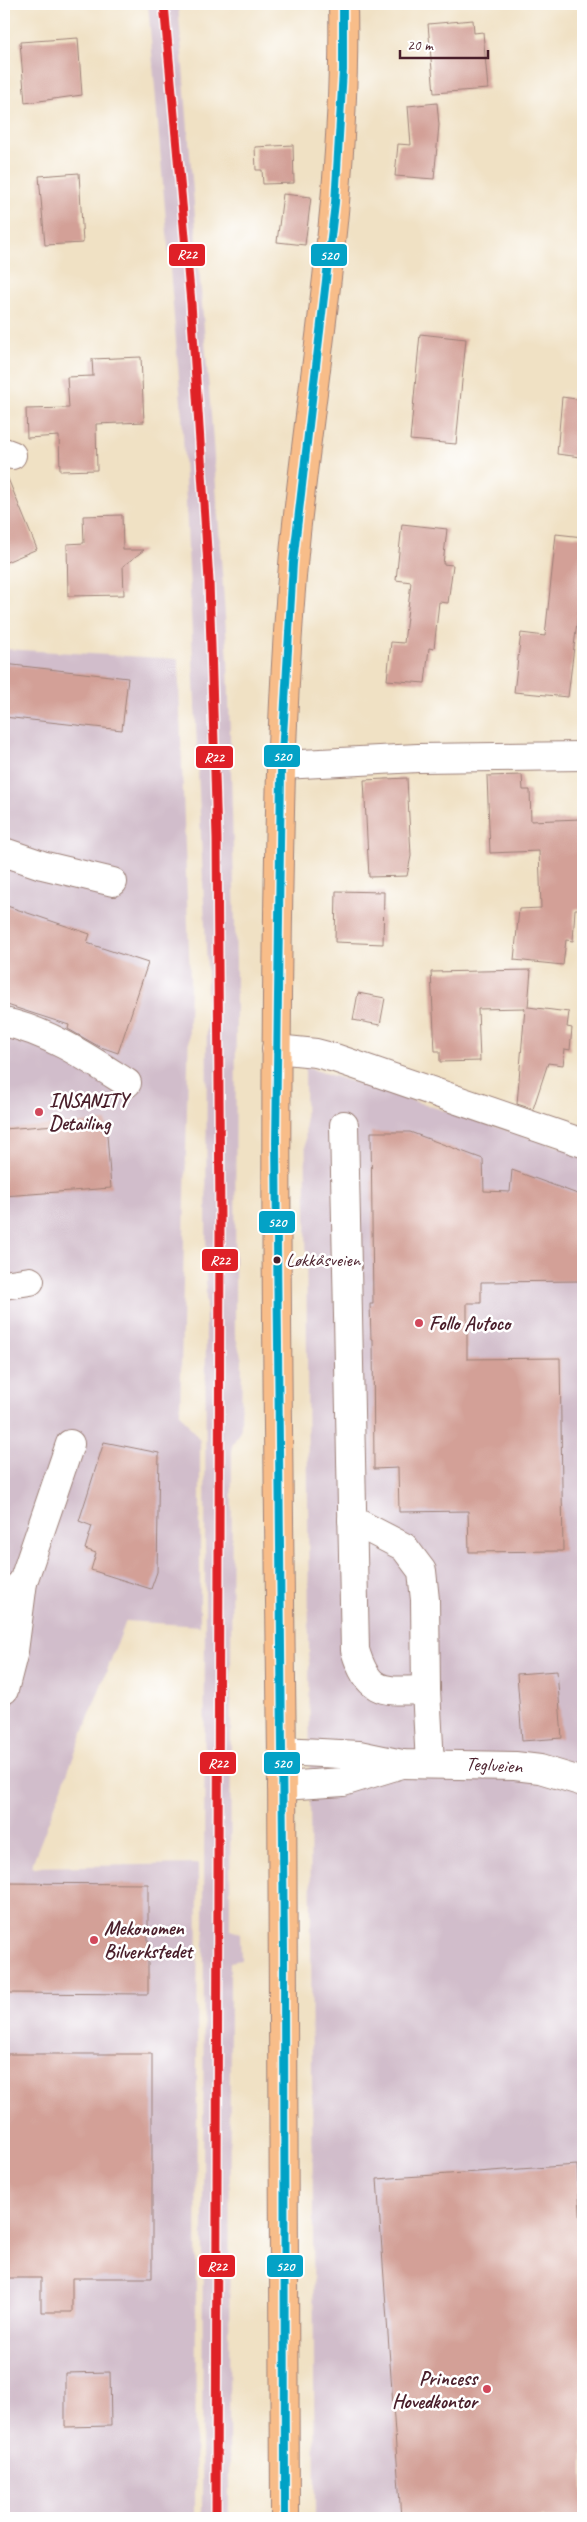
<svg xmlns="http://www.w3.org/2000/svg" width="587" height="2522" font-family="Caveat,sans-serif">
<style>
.industrial{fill:#d1bdcb}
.building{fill:#d3a097}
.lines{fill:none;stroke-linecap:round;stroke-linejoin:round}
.minor-casing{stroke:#9d8078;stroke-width:30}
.major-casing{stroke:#9d8078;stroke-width:30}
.minor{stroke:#fff;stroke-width:28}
.major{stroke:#f8bd89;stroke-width:28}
.bus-1-casing{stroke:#fff;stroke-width:11}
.bus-1{stroke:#04a2c6;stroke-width:8}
.rail-1-casing{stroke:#fff;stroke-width:12}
.rail-1{stroke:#df2027;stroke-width:9}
.poi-dot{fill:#d1495b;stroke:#fff;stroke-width:2}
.bus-dot{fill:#4a1f2b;stroke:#fff;stroke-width:2}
.labels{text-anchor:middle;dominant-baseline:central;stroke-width:5;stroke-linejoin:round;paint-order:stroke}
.bus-label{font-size:19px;fill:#4a1f2b;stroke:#fff;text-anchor:start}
.poi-label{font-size:20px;font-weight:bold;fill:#4a1f2b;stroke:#fff;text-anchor:start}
.street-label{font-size:20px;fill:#4a1f2b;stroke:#fff}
.line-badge{stroke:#fff;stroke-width:2}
.badge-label{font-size:14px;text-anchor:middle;font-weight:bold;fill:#fff}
</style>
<rect width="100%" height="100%" fill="#fff"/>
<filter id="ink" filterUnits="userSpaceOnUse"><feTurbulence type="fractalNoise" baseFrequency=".02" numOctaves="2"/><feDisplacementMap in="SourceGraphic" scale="10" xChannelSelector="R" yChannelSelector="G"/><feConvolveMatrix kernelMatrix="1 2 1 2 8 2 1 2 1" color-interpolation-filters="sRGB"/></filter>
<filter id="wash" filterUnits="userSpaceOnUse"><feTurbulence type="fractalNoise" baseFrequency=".0096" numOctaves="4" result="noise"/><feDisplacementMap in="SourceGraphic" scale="20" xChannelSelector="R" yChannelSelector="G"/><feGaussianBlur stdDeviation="1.12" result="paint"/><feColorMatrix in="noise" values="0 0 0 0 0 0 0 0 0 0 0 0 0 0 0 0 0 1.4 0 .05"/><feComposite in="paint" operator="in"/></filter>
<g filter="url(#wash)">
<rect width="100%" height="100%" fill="#f0e1c4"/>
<g class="industrial">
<polygon points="148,4 178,4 212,428 228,660 236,962 235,1334 242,1360 241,1428 232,1446 230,1930 240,1933 241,1960 230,1962 229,2518 202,2518 207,970 182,414"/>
<polygon points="4,649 178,659 190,979 180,1414 200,1440 200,1626 126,1621 31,1867 198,1864 195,2518 4,2518"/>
<polygon points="305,1067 583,1154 583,2518 315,2518"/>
</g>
<g id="blocks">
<g class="building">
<polygon points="473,20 474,33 483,32 488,89 434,93 428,24"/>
<polygon points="78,38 82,95 25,103 20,42"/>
<polygon points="437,103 439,125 434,179 395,176 398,144 411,145 408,106"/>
<polygon points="293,145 294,183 263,184 262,170 256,170 255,147"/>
<polygon points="79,173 83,243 45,245 39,176"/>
<polygon points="283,194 311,197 305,245 277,242"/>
<polygon points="420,334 466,339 456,444 410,440"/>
<polygon points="141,357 144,422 96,424 97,470 60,471 59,436 27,438 26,409 69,408 67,377 93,376 92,359"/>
<polygon points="562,397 583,400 581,457 557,454"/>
<polygon points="4,469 37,549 4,563"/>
<polygon points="122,515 123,550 144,550 123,566 124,595 68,596 67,544 84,543 83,516"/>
<polygon points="402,524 447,529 443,564 453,565 448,603 439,602 434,649 429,648 425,683 387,680 391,642 404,643 411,582 396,580"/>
<polygon points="556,534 583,537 583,605 579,605 568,697 514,692 521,633 545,636"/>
<polygon points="4,664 128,678 122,730 4,717"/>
<polygon points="522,775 523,790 530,790 531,821 580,819 583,909 575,909 573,941 566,940 563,965 514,960 519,909 541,908 539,851 490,853 487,776"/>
<polygon points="407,778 411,856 407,876 369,877 364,780"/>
<polygon points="336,891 384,892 383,944 335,942"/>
<polygon points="4,905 90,934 87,943 148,963 118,1053 98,1046 68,1029 69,1025 4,1004"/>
<polygon points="531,970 528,1007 569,1012 567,1027 572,1028 570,1050 565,1049 563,1065 548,1063 533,1109 517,1104 525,1008 478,1009 480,1061 440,1062 440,1051 435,1051 431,972"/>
<polygon points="358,993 385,998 380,1025 353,1020"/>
<polygon points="106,1121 111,1188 4,1196 4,1129"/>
<polygon points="371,1132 410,1132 483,1159 484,1191 510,1192 512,1170 583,1196 583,1281 481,1282 481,1303 467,1303 467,1359 560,1358 563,1551 469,1552 468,1511 399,1512 398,1468 374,1469 373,1339 371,1339 370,1304 373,1304"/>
<polygon points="104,1442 159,1453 157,1572 151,1589 91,1570 96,1553 85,1549 92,1526 79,1521"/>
<polygon points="557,1671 562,1738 522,1741 517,1674"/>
<polygon points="4,1883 148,1884 148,1994 4,1993"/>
<polygon points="4,2054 152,2054 152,2278 72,2278 72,2312 41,2312 41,2278 4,2278"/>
<polygon points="577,2165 583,2259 583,2518 401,2518 377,2179"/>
<polygon points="110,2372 111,2426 65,2427 65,2373"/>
</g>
</g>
</g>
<g filter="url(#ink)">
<use href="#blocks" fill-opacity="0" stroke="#9d8078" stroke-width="1"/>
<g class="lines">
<g class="minor-casing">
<g id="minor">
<polyline points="4,452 12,455"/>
<polyline points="282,765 418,758 583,756"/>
<polyline points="4,852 42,865 113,882"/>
<path d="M4,1022C50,1032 88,1058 127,1083"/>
<polyline points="276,1049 316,1053 335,1058 583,1143"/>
<path d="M344,1125L355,1650C369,1696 384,1691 426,1690"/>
<polyline points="4,1285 30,1281"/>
<polyline points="352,1520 404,1547 422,1571 425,1600 426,1690 430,1764"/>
<polyline points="4,1600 23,1582 70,1444"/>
<polyline points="4,1690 14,1651 23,1582"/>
<polyline points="282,1751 359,1755 402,1764 515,1766 540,1769 583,1782"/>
<polyline points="282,1786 343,1782 402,1764"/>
</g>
</g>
<g class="major-casing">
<path id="major" d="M285,2518C285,2265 285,2012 282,1759C278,1430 272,1101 281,772C284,692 288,612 296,533C315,357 347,181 343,4"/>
</g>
<use href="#minor" class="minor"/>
<use href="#major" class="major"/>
<g class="bus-1-casing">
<polyline id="bus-1" points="285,2518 284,1949 276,1142 281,772 293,563 335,203 343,70 343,4"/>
</g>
<use href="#bus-1" class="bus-1"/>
<g class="rail-1-casing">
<polyline id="rail-1" points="164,4 191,303 209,581 217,838 220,1218 216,2518"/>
</g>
<use href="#rail-1" class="rail-1"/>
</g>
</g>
<g class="poi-dot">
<circle cx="39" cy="1112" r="5"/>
<circle cx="419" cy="1323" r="5"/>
<circle cx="94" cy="1940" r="5"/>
<circle cx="487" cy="2389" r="5"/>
</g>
<circle class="bus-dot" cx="277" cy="1260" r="4.5"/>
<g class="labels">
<g class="bus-label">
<text x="286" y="1260">Løkkåsveien</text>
</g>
<g class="poi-label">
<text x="49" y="1100">INSANITY<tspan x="49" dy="23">Detailing</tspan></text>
<text x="429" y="1323">Follo Autoco</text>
<text x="104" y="1928">Mekonomen<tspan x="104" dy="23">Bilverkstedet</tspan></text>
<text x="477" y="2378" text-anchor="end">Princess<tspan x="477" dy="23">Hovedkontor</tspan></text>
</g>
<g class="street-label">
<text transform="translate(494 1765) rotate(3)">Teglveien</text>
</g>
</g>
<g class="line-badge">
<rect x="168" y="243" width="38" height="24" rx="5" fill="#df2027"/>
<rect x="310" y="243" width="38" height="24" rx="5" fill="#04a2c6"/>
<rect x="263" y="744" width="38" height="24" rx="5" fill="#04a2c6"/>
<rect x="195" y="745" width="39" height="24" rx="5" fill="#df2027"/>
<rect x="258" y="1210" width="38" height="24" rx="5" fill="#04a2c6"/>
<rect x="201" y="1248" width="38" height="24" rx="5" fill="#df2027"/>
<rect x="263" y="1751" width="38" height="24" rx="5" fill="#04a2c6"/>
<rect x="199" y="1751" width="38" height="24" rx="5" fill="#df2027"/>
<rect x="266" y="2254" width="38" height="24" rx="5" fill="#04a2c6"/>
<rect x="198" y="2254" width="38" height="24" rx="5" fill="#df2027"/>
</g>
<g class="badge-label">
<text x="187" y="259">R22</text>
<text x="329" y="260">520</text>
<text x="282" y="761">520</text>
<text x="214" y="762">R22</text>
<text x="277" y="1227">520</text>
<text x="220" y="1265">R22</text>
<text x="282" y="1768">520</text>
<text x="218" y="1768">R22</text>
<text x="285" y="2271">520</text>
<text x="217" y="2271">R22</text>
</g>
<rect width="587" height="2522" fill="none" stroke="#fff" stroke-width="20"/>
<path d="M400 50v8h88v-8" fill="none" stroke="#4a1f2b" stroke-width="2.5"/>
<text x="407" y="50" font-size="15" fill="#4a1f2b" stroke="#ffffff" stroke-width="4" paint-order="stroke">20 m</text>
</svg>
